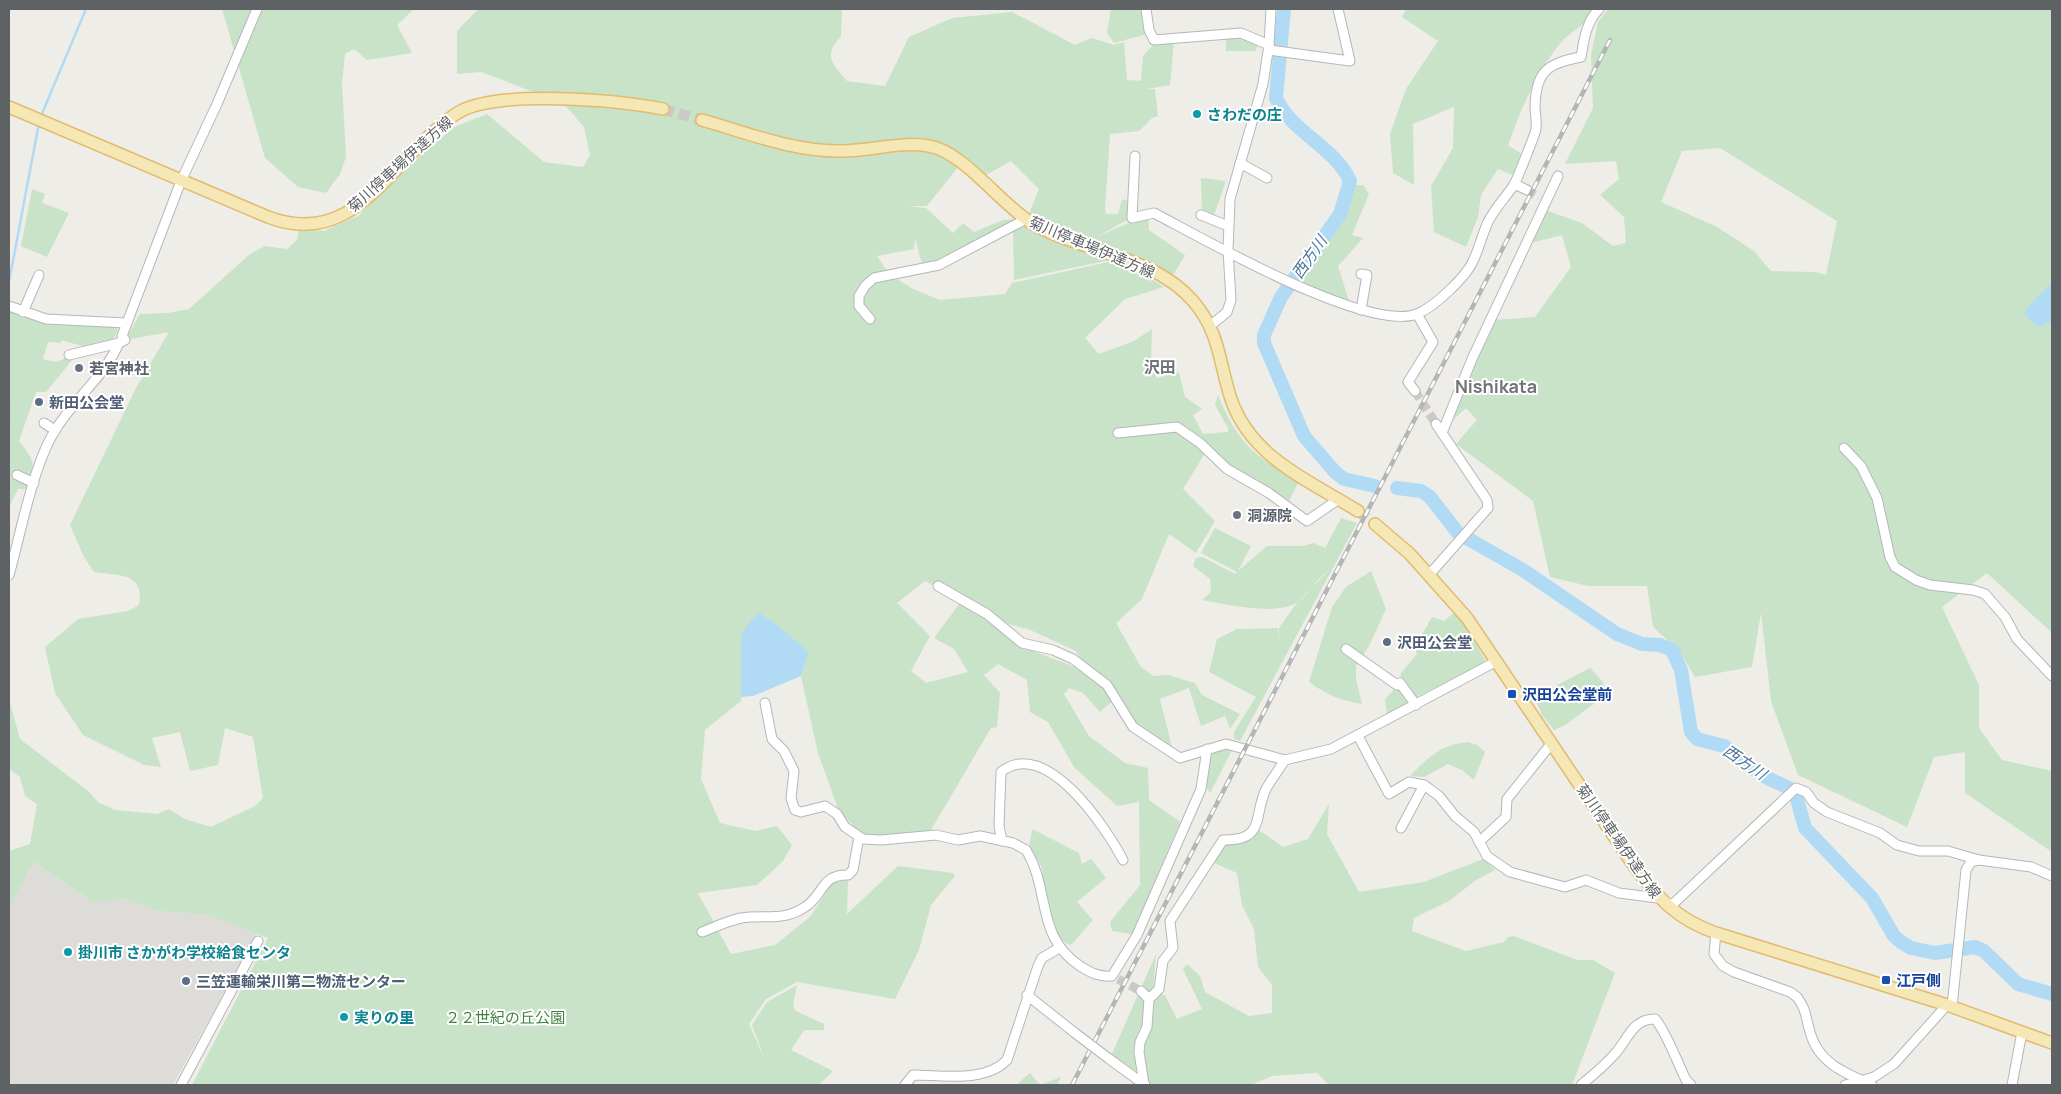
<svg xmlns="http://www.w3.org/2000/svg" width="2061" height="1094" font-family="Manrope,'Noto Sans JP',sans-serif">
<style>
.industrial{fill:#dedcd9}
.green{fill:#c8e3c7;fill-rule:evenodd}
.water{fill:#b1dbf5}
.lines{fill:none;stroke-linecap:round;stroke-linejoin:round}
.stream{stroke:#b1dbf5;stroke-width:2.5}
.river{stroke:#b1dbf5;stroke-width:14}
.minor-tunnel{stroke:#cbcac6;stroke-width:9;stroke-dasharray:9 4.5;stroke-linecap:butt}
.major-tunnel{stroke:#cbcac6;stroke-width:11;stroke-dasharray:11 5.5;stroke-linecap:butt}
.minor-casing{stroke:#b4b7ba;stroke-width:11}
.major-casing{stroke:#e1bb6e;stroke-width:14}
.minor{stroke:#fff;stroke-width:9}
.major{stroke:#f5e8b6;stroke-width:11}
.rail-casing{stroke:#b4b5b5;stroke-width:4.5}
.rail{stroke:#fff;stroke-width:2.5;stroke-dasharray:8;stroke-linecap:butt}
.minor-bridge-casing{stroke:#b4b7ba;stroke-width:11;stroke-linecap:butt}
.minor-bridge{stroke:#fff;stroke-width:9}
.culture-dot{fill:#0f9aa8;stroke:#fff;stroke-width:2}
.worship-dot{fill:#6b7280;stroke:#fff;stroke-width:2}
.service-dot{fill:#5c6f8a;stroke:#fff;stroke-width:2}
.transit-dot{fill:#1a4fb4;stroke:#fff;stroke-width:2}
.labels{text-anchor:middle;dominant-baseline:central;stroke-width:4;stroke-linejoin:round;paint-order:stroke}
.culture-label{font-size:15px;font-weight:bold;fill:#0d838f;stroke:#fff;text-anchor:start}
.street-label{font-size:15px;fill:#5f6265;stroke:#fff}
.worship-label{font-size:15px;font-weight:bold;fill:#5b616d;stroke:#fff;text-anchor:start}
.service-label{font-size:15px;font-weight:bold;fill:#4e5e75;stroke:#fff;text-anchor:start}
.transit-label{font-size:15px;font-weight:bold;fill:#164399;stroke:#fff;text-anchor:start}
.park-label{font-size:15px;fill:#418241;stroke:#fff}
.water-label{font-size:16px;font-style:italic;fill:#4c779d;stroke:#fff}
.neighbourhood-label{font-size:16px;font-weight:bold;fill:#707477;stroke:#fff}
.quarter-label{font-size:18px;font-weight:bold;fill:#707477;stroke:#fff}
</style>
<rect width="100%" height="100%" fill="#efede7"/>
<polygon class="industrial" points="34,862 93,902 128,899 158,911 208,915 257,933 173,1085 9,1085 9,908"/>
<g class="green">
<polygon points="222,9 414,9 397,25 412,53 367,60 354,49 345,54 342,83 346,157 340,174 326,193 298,187 265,158"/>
<path d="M478,9H842L841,37C822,55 833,64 847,81L885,86L909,37L952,18L1012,12L1075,45L1092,38L1114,45L1124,42L1127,80L1141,81L1143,56L1155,43L1174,42L1170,85L1147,89H1155L1158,116L1152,118L1139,131L1110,134L1105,209L1106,214H1118L1122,199L1130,202L1129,219L1098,236L1131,222L1148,218L1149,230L1185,255L1172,277L1144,260L1090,240L1067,234L1028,216L1039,189L1011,161L984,176L963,161L927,206H908L926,208L953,233L963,223L974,232L1003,220L1016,219L958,255L923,268L915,238L914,249L877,256L889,274L913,289L940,300L1005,294L1012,283L1113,261L1144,274L1164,287L1125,299L1085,338L1099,354L1134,341L1152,329L1151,362L1157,378L1179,372L1185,397L1202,409L1193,415L1203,434L1228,432V428L1215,405L1218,395C1239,445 1253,455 1299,481L1286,507L1226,468L1197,440L1202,435L1195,439L1207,450L1183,489L1215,521L1196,553L1169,534L1142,599L1116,623L1141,667L1153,676L1168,675L1195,683L1202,695L1240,714L1230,729L1225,716L1201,726L1189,688L1160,699L1173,751L1134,725L1122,699L1110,683L1084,665L1076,651L1028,629L997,621C1004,628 1011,639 1019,644C1055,664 1088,662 1115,699L1100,712L1083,693L1069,688L1064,694L1089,736L1125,763L1148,768L1149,800L1180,822L1132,934L1112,931L1110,922L1140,885L1139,802L1117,806L1074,767L1048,722L1030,712L1027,680L998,664L984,675L1000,693L997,727L991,728L931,830L899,837L862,836L838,809L818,753L801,676L809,652L761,614L741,634V701L705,730L701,779L720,823L755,831L777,826L792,845L783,861L757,885L698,893L731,954L775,945L810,917L833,882L848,880L847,914L898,866L953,873L955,876L931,905L919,950L895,999L797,982L766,999L749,1024L765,1060L752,1025L767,1002L797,985L793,1006L796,1011L824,1024V1030H804L791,1050L833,1071L819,1085H192L268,938L208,915L157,911L128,899L93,902L34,862L9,908V851L30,844L37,804L25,796L20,777L9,769V699L20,739L88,791L99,803L116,810L157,814L169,809L185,819L211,827L255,806L263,798L253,737L225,728L218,765L190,771L180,732L152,738L161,767L144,765L83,735L55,693L45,647L78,619L128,611L139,605C145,572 119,576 94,572L84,557L70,525L136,388L169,332L125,340L140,314L168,313L189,309L250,254L265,246L287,249L297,240L299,227L324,231L358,216L420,156L454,127L487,114L544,162L583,167L590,155L584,127L564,104L482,72L457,74V31ZM925,581L962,600L934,638L954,649L968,672L926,683L911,671L930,636L897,603Z"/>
<polygon points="1111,9 1143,9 1147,34 1114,43 1107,33"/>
<path d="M1406,9H1599C1587,25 1569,31 1559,45C1538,70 1518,115 1508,146L1521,153L1513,175L1498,169L1481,195L1478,217L1466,247L1434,232L1431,186L1453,148L1454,107L1413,124L1414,185L1393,173L1390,134L1406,89L1438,41L1402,17Z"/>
<path d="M1608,9H2052V633L1987,573L1942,607L1979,685V728L2002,760L2052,771V852L1965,793V752L1934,757L1907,827L1798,775L1771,701L1761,613L1752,667L1695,677L1679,650L1653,627L1647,586H1588L1550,577L1533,501L1456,444L1477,420L1466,408L1444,428L1493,320L1535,317L1571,267L1562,235L1531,243L1545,210L1582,223L1613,246L1626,243L1624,217L1600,195L1619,179L1616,161L1565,164L1593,108L1591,55L1598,22ZM1720,148L1837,221L1826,275L1815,272L1771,271L1754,251L1717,227L1661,202L1682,151Z"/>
<polygon points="1247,37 1259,43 1255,51 1226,51 1226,38"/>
<polygon points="1201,178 1226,181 1213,218 1202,214"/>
<polygon points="1354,185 1363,185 1369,194 1352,235 1363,238 1338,266 1349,301 1299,282 1313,255 1342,215"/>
<polygon points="32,189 45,194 42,203 69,213 47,257 21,246"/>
<polygon points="1027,223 1110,260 1014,280 1013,229"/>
<path d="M9,306L29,315L119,325L113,342L89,348L61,340V343L48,342L43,359L56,362L77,354L46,392H36L19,441C35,461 36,464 28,489H18L9,507Z"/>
<path d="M1341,518L1357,523L1240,741L1234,739V732L1256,697L1209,672L1217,639L1237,629L1278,628L1279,642V628L1296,604L1329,570C1316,578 1309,596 1296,603C1273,616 1226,604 1202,600L1211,592L1210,579L1193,566L1196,558L1203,557L1235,574L1237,572L1201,553L1215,528L1251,546L1238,571L1267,546H1304L1313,543L1325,548Z"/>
<path d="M1371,571L1386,609L1369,646L1356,666V679L1362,704C1340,700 1327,695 1309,682L1332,607L1346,587Z"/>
<polygon points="1457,610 1486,662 1420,695 1387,716 1385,699 1400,683 1401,673 1417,654 1412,643 1423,633 1432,617 1444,621"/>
<polygon points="1590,668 1603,682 1606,695 1565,725 1554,730 1542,715 1536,701 1557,685"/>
<path d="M1468,742L1477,745L1485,752L1474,780L1462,770L1448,764L1424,777L1410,776C1427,758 1442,744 1468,742Z"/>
<polygon points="1223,748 1232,750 1210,793 1206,787 1209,756"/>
<polygon points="1329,804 1327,834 1359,892 1424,882 1483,859 1495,870 1476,880 1449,901 1414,918 1412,931 1466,951 1504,942 1508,937 1514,936 1577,960 1593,960 1615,973 1572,1085 1329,1085 1317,1073 1272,1076 1251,1085 1150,1085 1143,1075 1111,1056 1156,954 1153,994 1165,995 1177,1019 1202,1009 1183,969 1187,964 1200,976 1205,992 1249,1016 1272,1013 1272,985 1258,967 1254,929 1242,905 1237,873 1214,863 1223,844 1243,841 1259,830 1283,847 1308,839"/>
<path d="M1032,829L1079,853L1082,864L1091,859L1106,878L1077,902L1093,920L1071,945C1041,933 1047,897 1042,869C1040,862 1033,855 1029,849Z"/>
<polygon points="1030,1073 1040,1085 1061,1077 1057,1085 1016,1085"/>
</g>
<g class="water">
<path d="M2052,284V321L2038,327L2024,314C2026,308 2047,287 2052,284Z"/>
<polygon points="758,612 776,624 809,652 801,676 753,696 741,697 741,634"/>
</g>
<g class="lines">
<g class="stream">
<polyline points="41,116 86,9"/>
<polyline points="9,282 39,123"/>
<polyline points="9,401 9,426"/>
</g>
<g class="river">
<path d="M1284,9L1276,98C1291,132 1335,147 1350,181L1340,214L1281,297L1264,335V343L1304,436L1335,472L1344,479L1375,486"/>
<polyline points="1397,488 1421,491 1430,497 1458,533 1523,570 1617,634 1642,644 1660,645 1672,650 1681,670 1691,732 1697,739 1724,746 1763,776 1789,788 1797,799 1805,828 1872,898 1894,936 1901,942 1911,948 1935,953 1975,947 1984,951 2018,984 2052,994"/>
</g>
<g class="minor-tunnel">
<polyline points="1527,190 1539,197"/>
<polyline points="1415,391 1436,424"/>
<polyline points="1118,979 1141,991"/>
</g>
<g class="major-tunnel">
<polyline points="663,109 702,120"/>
<polyline points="1358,511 1375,524"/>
</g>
<g class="minor-casing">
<g id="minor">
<polyline points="1146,9 1149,30 1154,40 1241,33 1269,45"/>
<polyline points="1269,50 1350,61 1338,9"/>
<path d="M1135,156L1132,218L1154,213C1202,238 1372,336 1419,313C1435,306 1466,277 1473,261C1479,249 1482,235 1488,222C1495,208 1505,198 1514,185C1517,179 1535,135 1536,129C1537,121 1535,113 1535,106C1536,70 1549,63 1581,57C1584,40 1586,22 1599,9"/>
<polyline points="1240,163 1267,178"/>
<polyline points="1514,184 1527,190"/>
<polyline points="1201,215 1228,226"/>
<polyline points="1361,274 1367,275 1361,310"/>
<polyline points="9,306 46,319 126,323"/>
<polyline points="23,312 39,275"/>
<polyline points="870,319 859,306 859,296 865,286 874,278 939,265 1026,219"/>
<polyline points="1210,326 1227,312 1231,300 1228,250 1230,199 1263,84 1269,45 1271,9"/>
<polyline points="69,355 119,343"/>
<polyline points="1415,391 1408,382 1433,342 1417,314"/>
<polyline points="44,423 55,430"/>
<polyline points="1118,433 1177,427 1200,443 1227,469 1269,493 1307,521 1339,499"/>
<polyline points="1442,433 1472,359 1558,176"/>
<polyline points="1844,448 1861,466 1877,498 1890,557 1895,567 1916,580 1930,585 1973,590 1985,594 2005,617 2017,639 2052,676"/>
<polyline points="17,475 34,483"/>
<path d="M9,575C21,533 33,464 56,429C75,398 104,377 119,343L125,340L122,336L181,181L217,104L257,9"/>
<polyline points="1429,575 1488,508 1487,500 1436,424"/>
<polyline points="938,586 987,614 1022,643 1053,650 1073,659 1107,685 1133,727 1180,758 1226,744 1285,760 1331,749 1497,661"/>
<polyline points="1346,649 1397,685 1400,683 1416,705"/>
<path d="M765,703L772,739L784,751L794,771L791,798L795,810L801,812L825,806L837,814L845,827L863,839L881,840L936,835L958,840L980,836L1013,843L1026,850C1051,891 1035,936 1080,966C1091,973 1099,977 1112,976L1137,935L1201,789L1207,749"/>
<polyline points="1358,736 1389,794 1409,782 1424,785 1439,796 1455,816 1474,832 1487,856 1510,872 1565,887 1586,880 1619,893 1658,898 1672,905 1796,788 1806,792 1814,803 1827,812 1880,833 1897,845 1919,851 1948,851 1979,860"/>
<polyline points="1401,828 1424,785"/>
<path d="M1002,841L999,826L1001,772C1046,736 1106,828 1123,860"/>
<polyline points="1479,842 1506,817 1507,799 1551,744"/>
<path d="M702,932C715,927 727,921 741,918C764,914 783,922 805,907C824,895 821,874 848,875L853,870L859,837"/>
<path d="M1716,933L1714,954L1723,966L1734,972L1790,992L1797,997C1806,1008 1806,1019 1810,1032C1818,1063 1845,1073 1872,1085"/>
<polyline points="1141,991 1149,999"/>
<polyline points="1027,995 1075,1033"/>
<polyline points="1952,1007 1966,870 1971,862 1979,860 2031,867 2052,876"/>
<polyline points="1108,1058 1145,1085"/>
<path d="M1144,1084L1139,1052L1140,1042L1147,1027L1149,999L1159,989L1163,961L1173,948L1170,921L1223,840C1266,841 1253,816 1266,789C1272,779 1279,769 1285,760"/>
<polyline points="181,1085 258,941"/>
<path d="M905,1085L913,1075C942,1075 985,1083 1007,1060L1038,966L1042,958L1059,948"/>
<path d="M1581,1085C1592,1076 1603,1067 1613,1056C1628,1041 1631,1019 1655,1019C1665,1029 1679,1066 1686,1080L1691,1085"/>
<polyline points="1845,1085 1874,1077 1894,1064 1947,1005"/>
<polyline points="2012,1085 2022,1032"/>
</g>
</g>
<g class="major-casing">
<g id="major">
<path d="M9,107L268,217C344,246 380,182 428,137C438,128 449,117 461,111C502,90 617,100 663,109"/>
<path d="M702,120C748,133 794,152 842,151C871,151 901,141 929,146C962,151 1000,203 1030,222C1081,253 1152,254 1193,301C1220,332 1219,363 1231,399C1251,458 1310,481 1358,511"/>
<path d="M1375,524L1410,554L1467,618L1636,869C1661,901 1677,919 1716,933L1947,1005L2052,1043"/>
</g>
</g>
<use href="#minor" class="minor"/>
<use href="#major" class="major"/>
<g class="rail-casing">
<polyline id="rail" points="1072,1085 1610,40"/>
</g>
<use href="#rail" class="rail"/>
<g class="minor-bridge-casing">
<polyline id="minor-bridge" points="1075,1033 1108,1058"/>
</g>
<use href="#minor-bridge" class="minor-bridge"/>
</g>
<g class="culture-dot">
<circle cx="1197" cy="114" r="5"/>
<circle cx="68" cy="952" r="5"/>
<circle cx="344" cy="1017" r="5"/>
</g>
<g class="worship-dot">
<circle cx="79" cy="368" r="5"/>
<circle cx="1237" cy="515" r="5"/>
</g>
<g class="service-dot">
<circle cx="39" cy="402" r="5"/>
<circle cx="1387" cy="642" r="5"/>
<circle cx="186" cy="981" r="5"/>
</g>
<g class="transit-dot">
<rect x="1507" y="689" width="10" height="10" rx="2.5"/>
<rect x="1881" y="975" width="10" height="10" rx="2.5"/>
</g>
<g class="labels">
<g class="culture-label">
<text x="1207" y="114">さわだの庄</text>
<text x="78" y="952">掛川市 さかがわ学校給食センタ</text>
<text x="354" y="1017">実りの里</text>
</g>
<g class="street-label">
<text transform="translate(400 164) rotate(-42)">菊川停車場伊達方線</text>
<text transform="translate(1092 247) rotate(23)">菊川停車場伊達方線</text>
<text transform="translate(1619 841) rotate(55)">菊川停車場伊達方線</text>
</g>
<g class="worship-label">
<text x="89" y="368">若宮神社</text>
<text x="1247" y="515">洞源院</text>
</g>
<g class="service-label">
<text x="49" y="402">新田公会堂</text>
<text x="1397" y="642">沢田公会堂</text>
<text x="196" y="981">三笠運輸栄川第二物流センター</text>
</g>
<g class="transit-label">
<text x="1522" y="694">沢田公会堂前</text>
<text x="1896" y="980">江戸側</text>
</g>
<g class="park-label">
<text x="505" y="1017">２２世紀の丘公園</text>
</g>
<g class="water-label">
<text transform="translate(1309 257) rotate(-55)">西方川</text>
<text transform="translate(1745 762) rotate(34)">西方川</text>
</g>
<g class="neighbourhood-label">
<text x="1160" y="367">沢田</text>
</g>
<g class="quarter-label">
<text x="1496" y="386">Nishikata</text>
</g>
</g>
<rect width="2061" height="1094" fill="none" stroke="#5f6265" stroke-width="20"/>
</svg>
